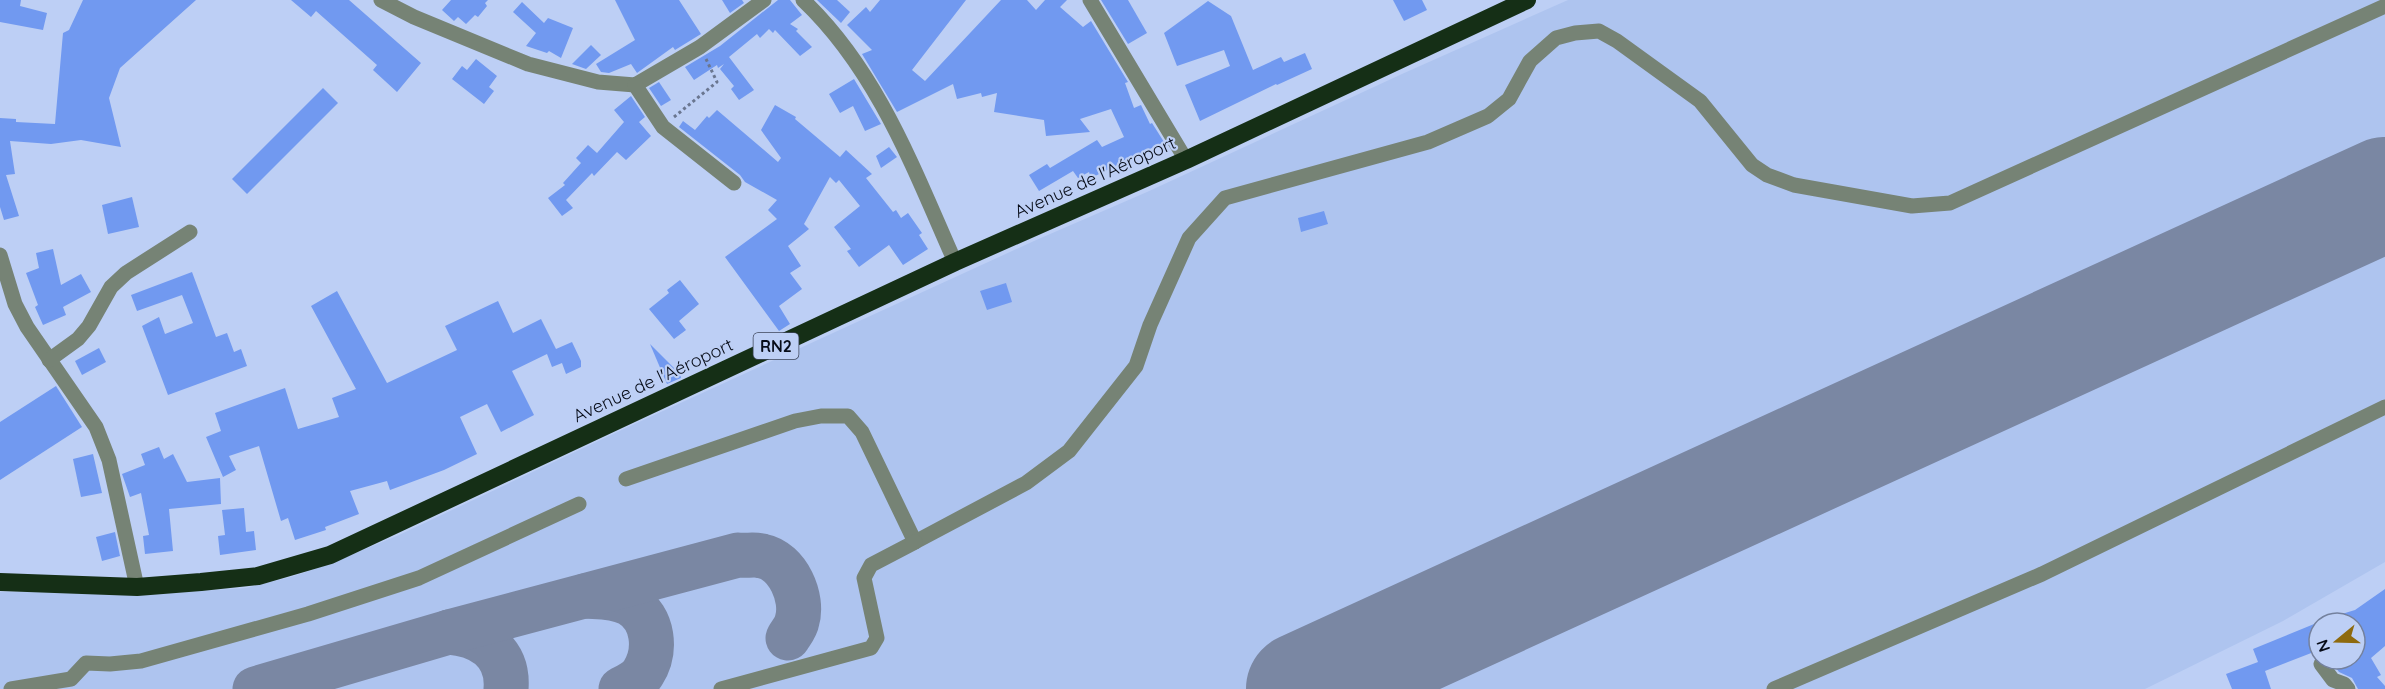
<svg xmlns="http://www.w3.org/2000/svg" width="2385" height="689" font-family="Quicksand,sans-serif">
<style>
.built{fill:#aec4ef}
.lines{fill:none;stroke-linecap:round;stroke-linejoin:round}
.taxiway{stroke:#7a87a3;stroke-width:45}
.runway{stroke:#7a87a3;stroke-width:114}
.building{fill:#7199f0}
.path{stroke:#6a7690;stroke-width:3;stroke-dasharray:3 3;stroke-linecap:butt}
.minor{stroke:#768375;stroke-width:15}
.highway{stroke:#152f16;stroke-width:18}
.labels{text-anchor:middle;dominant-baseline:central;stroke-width:4.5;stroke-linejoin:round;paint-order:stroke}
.shield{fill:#bdcff5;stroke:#3e465a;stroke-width:1.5}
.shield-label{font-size:16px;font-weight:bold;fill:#070c18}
.street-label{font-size:18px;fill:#070c18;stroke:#bdcff5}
</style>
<rect width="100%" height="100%" fill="#bdcff5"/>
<polygon class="built" points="1568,0 2385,0 2385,562 2283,621 2145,689 0,689 0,592 171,593 246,588 291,577 327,565 399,535 628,427 1034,241 1147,192 1402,74"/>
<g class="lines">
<g class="taxiway">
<path d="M585,596C600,597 616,596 630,604C654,618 657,651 643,673C638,681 629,685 621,689"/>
<path d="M449,632C482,635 509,652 506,689"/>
<path d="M255,689L449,632L738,555C746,556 755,554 762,556C788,561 804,598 797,621C796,627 791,633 788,638"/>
</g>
<polyline class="runway" points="1303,689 2385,194"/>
</g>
<g class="building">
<polygon points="0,0 21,0 20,6 47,13 43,30 0,22"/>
<polygon points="83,0 196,0 120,68 109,98 121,147 81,140 51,144 10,141 15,174 6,175 19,216 4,220 0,207 0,118 16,119 16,122 55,124 63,33 69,30"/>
<polygon points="291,0 349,0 421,63 397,92 373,70 377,65 316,11 311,17"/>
<polygon points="451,0 488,0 485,3 487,6 478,17 475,15 466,24 458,17 454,21 442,10"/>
<polygon points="615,0 679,0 701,34 675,50 673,47 637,73 631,64 609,73 601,72 596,64 635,40"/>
<polygon points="722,0 742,0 744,3 730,13"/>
<polygon points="778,0 790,0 802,15 790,24 798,29 796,31 812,47 800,56 775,30 773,33 769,29 760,38 757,34 729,57 754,90 739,100 731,89 734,86 720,69 724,64 718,68 717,65 694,80 685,67 720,46"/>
<polygon points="817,0 837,0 850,12 841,23"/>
<polygon points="880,0 966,0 912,70 925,81 1001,0 1027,0 1036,10 1045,0 1067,0 1060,7 1083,27 1091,21 1128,82 1125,83 1134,108 1141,105 1150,124 1152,123 1164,142 1091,178 1089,172 1078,178 1073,171 1039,191 1029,175 1047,164 1050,168 1097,140 1102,147 1124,137 1111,109 1080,119 1090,132 1046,136 1044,120 994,112 997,93 982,97 981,93 957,99 953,84 897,112 862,54 872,50 847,25 866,7 870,12"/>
<polygon points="1101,0 1128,0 1147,33 1128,44"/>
<polygon points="1393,0 1422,0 1427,10 1404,21"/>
<polygon points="1208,1 1231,16 1253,70 1281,57 1284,62 1305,53 1312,69 1277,85 1276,84 1200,121 1185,85 1230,66 1224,50 1177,66 1164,33"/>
<polygon points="522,2 544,23 548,18 573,28 561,58 549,51 547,53 526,46 536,33 513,12"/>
<polygon points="591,45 601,55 586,69 572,64"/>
<polygon points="476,59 497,76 489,87 494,91 484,104 452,79 462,66 467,70"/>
<polygon points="854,79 881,124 865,131 853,106 840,113 829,94"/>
<polygon points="659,82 671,100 661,106 649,88"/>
<polygon points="323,88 338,103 247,194 232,179"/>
<polygon points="631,96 645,117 639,122 651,136 626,160 617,152 594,176 592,173 566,200 573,208 562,216 548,198 565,185 563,183 581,163 576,158 588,145 597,153 624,122 614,110"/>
<polygon points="775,105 796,117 795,119 840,157 846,150 872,174 866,178 893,212 896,210 901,218 908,213 922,233 919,235 928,249 903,265 889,245 859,267 847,251 851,249 834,227 860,206 839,180 836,183 830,177 804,224 809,229 788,246 801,266 790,273 802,289 779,306 790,324 779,331 725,257 777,219 768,210 777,200 745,182 740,175 679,127 683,121 695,130 707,116 709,118 717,110 778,162 781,158 761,130"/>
<polygon points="889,147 897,157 881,168 876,156"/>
<polygon points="132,197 139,227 108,234 102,205"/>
<polygon points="1324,211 1328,224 1301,232 1298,218"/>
<polygon points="53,249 61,285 81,274 91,292 63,307 66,315 43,325 35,307 38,305 26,273 39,268 36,253"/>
<polygon points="192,272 216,337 227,333 234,352 241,349 247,366 168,395 142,326 159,317 165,334 193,323 182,295 137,311 131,295"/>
<polygon points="680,280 699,304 679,321 686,330 674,339 649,309 669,293 667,290"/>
<polygon points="1006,283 1012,302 987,310 980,291"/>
<polygon points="337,291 387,383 457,350 445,326 498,301 513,333 541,319 556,349 572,342 581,361 581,367 566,374 562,363 552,367 547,354 512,371 534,415 501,432 487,404 460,417 477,454 444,470 390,490 387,481 350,491 359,514 325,527 326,530 295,540 288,518 281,521 259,446 229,456 236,470 223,477 206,437 221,431 215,413 285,388 298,429 339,417 332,398 356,389 311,306"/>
<polygon points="650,344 680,374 681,378 667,384"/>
<polygon points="99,348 106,362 82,375 75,361"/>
<polygon points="56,386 82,427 0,480 0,422"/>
<polygon points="159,447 164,459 173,454 187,482 220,478 221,504 169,509 173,551 145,554 143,536 149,535 141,493 130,497 122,474 145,465 141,454"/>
<polygon points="93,454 102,493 81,497 73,459"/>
<polygon points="244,508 246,532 254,531 256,550 220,555 218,536 225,535 222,510"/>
<polygon points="115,532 120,556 102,561 96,537"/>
<polygon points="2385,589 2385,646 2371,658 2381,675 2377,677 2385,686 2385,689 2358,689 2352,678 2339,672 2329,659 2355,659 2355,623 2323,623 2322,620 2355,610"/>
<polygon points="2319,622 2319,650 2265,671 2271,689 2232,689 2226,674 2258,662 2253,649"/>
</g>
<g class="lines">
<polyline class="path" points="674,117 717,82 706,59"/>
<g class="minor">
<polyline points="381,0 414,17 528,64 598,82 635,85 700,47 764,0"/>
<path d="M803,0C878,71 914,170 955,262"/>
<polyline points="1090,0 1186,160"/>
<polyline points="635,85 663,127 734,183"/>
<polyline points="0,255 15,304 27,327 96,427 109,460 137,587"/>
<polyline points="49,360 78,339 89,326 111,287 126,273 190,232"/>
<polyline points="626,479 795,421 821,416 848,416 862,432 915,542 1026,483 1069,451 1136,366 1150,325 1189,238 1225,198 1428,142 1488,116 1509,99 1530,61 1556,38 1575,33 1599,31 1617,41 1700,101 1752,165 1767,175 1794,185 1912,206 1950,203 2385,6"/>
<polyline points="2321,664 2333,680 2344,684 2348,689"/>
<polyline points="11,689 71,679 86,663 110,664 141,661 308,614 419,578 579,504"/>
<polyline points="721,689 871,648 877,638 864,578 871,565 915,542"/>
<polyline points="1774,689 2042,574 2385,407"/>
</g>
<polyline class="highway" points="0,582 137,587 201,582 258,576 330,555 955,262 1186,160 1527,0"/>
</g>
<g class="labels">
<rect class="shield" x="753.5" y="333" width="45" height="26" rx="4.5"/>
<g class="shield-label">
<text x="776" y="346">RN2</text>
</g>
<g class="street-label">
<text transform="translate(1095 177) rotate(-24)">Avenue de l'Aéroport</text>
<text transform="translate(653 380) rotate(-25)">Avenue de l'Aéroport</text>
</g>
</g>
<g transform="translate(2337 641) rotate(251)"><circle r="28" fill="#bdcff5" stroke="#74819d" stroke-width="1.5"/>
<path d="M0-4.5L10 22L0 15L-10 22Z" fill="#8e6a0e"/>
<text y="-9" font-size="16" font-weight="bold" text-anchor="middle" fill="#070c18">N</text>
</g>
</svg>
